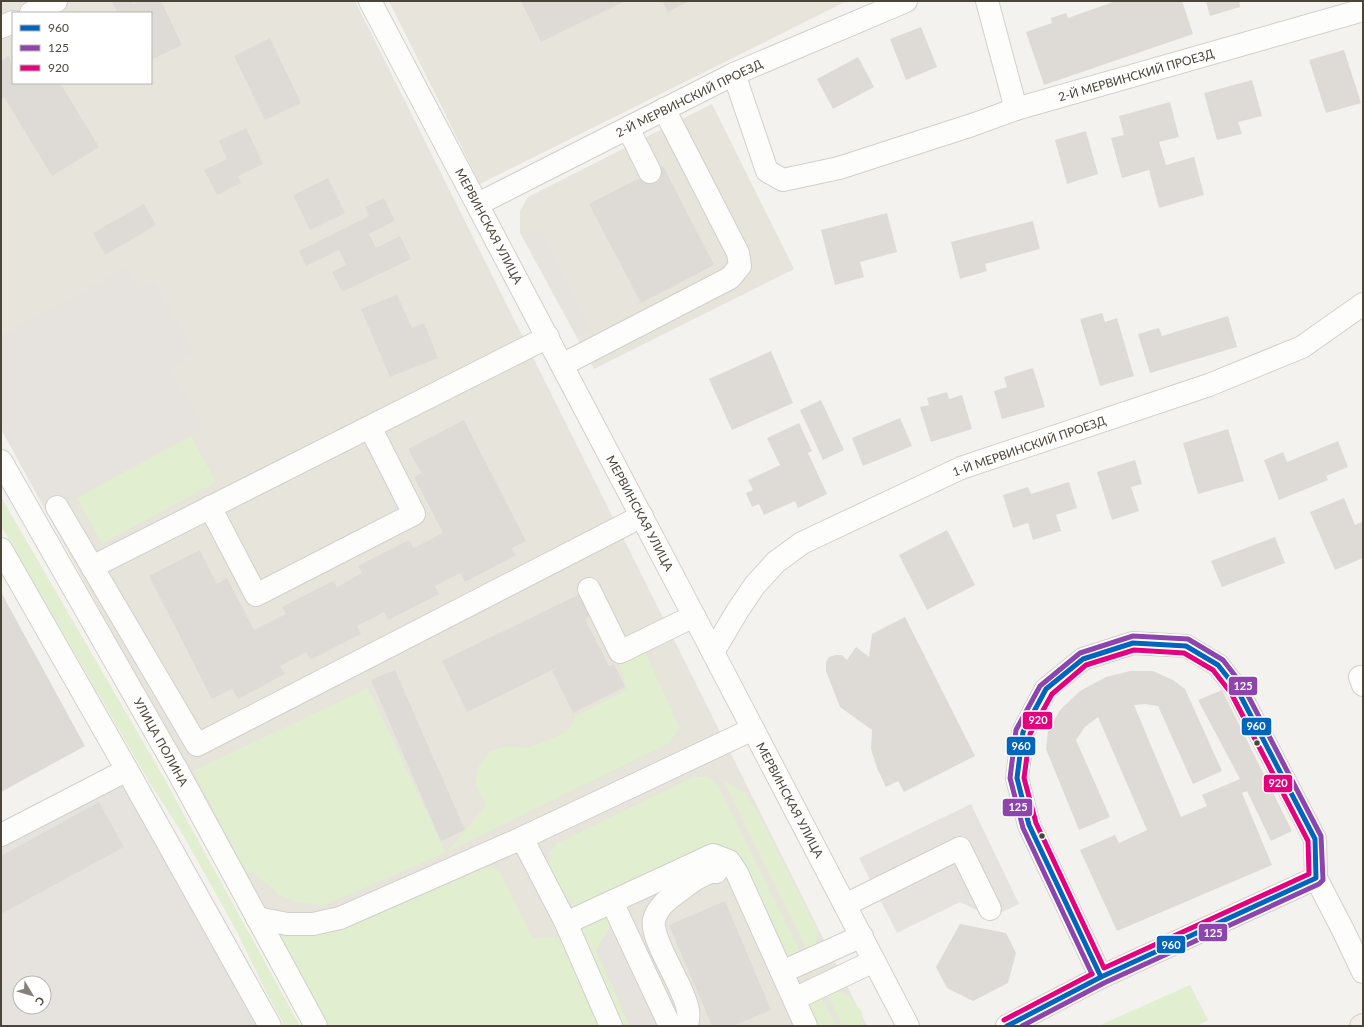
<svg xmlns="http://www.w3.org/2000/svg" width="1364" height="1027" font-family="Lato,sans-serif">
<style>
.residential{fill:#e7e4dc;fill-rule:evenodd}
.green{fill:#e1eecf}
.parking{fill:#e6e3df;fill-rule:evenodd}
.building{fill:#dedbd6}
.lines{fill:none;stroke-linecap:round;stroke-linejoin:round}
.minor-casing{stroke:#d2d0cb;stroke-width:24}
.major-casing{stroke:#d6cebb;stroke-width:24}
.minor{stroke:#fdfdfc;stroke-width:22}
.major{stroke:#f2efe6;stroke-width:22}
.bus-1-casing{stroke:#fff;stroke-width:8}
.bus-2-casing{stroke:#fff;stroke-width:8}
.bus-3-casing{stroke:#fff;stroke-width:8}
.bus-1{stroke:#0065bd;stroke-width:5}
.bus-2{stroke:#8e44ad;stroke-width:5}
.bus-3{stroke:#e5007d;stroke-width:5}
.bus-dot{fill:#4b4439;stroke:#fff;stroke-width:1.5}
.labels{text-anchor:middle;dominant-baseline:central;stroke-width:3;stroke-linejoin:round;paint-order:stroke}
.street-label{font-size:12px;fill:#4b4439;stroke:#fff}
.line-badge{stroke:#fff;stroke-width:1.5}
.badge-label{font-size:11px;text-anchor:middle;font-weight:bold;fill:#fff}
</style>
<rect width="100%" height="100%" fill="#f4f2ee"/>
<g class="residential">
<path d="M1,1H355L867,1026H327L1,429ZM13,13H151V83H13Z"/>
<polygon points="389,1 847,1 480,184"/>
<polygon points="712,104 794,269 594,369 520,233 520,211 528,197"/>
</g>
<g class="green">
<polygon points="191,436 216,482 102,544 77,498"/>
<polygon points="1,497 164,778 300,1026 285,1026 267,994 236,930 182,833 151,785 1,526"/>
<polygon points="642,646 680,728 669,743 445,853 325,905 296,902 279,895 255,874 245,870 193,771 368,688 446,853 486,805 475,784 478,767 490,751 508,746 529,748 568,731 575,717 627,689 617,658"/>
<polygon points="693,777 708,777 718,786 801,953 798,956 781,955 733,851 583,907 573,906 564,898 548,864 549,853 558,843"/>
<polygon points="723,780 744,792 757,811 818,931 816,944 807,951"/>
<polygon points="487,864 500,872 533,938 560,938 599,1026 328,1026 284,947 281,935 339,931 471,868"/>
<polygon points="602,914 615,920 596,950 630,1026 620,1026 583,942 581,928 589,916"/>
<polygon points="1190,985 1208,1020 1196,1026 1098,1026"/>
<polygon points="837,990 850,997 862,1012 863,1026 842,1026 827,993"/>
<polygon points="820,995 837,1026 820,1026 813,1023 809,1006"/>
</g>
<g class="parking">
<polygon points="540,229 591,328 577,336 525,237"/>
<polygon points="128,267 140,289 155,281 194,354 170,367 203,427 47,512 1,428 1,336"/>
<path d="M127,770L269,1026H1V835ZM20,983H44V1007H20Z"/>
<polygon points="971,804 1019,904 991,917 960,902 897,933 859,858"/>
<polygon points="618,915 670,1026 630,1026 596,950"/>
</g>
<g class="building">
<polygon points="132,1 133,4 139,1 161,1 182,45 151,60 151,13 118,13 112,2"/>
<polygon points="521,1 625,1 541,42"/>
<polygon points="662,1 689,1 668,12"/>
<polygon points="1116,1 1182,1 1193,34 1044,85 1026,32 1052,23 1051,18 1066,13 1068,18"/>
<polygon points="1206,1 1239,1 1240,7 1210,16"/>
<polygon points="921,27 937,67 906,80 890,39"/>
<polygon points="270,38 301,103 265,120 234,56"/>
<polygon points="1344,50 1361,103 1326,113 1309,60"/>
<polygon points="8,56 13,65 13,83 60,83 99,147 52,176 4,97 1,100 1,61"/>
<polygon points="858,57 874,87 833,109 817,79"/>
<polygon points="1252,80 1262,116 1238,122 1242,134 1217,140 1204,93"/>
<polygon points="1170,102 1179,137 1159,142 1166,165 1194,157 1204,195 1159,208 1149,170 1122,178 1111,138 1124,135 1119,116"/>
<polygon points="246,128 263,164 238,176 241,183 217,195 204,170 227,159 219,141"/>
<polygon points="1086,131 1098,174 1067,184 1055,140"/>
<polygon points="663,166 714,265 641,303 589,204"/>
<polygon points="328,178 345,213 310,230 293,195"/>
<polygon points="384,198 395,221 369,234 376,248 400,236 411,259 342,292 332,272 346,265 339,250 306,266 299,251 369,216 365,207"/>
<polygon points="144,204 156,225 105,255 93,233"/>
<polygon points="887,213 897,252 860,262 864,277 835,285 821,230"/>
<polygon points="1033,221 1040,249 985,264 987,271 960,279 951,242"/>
<polygon points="397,295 412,328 424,323 438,358 390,377 361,309"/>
<polygon points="1102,313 1105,322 1117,318 1134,376 1100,386 1080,319"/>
<polygon points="1228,316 1237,347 1150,373 1138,334 1159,328 1162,336"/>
<polygon points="771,351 793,403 732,430 709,379"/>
<polygon points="1033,368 1045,407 1002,419 994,391 1007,387 1004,377"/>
<polygon points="947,392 949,399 962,395 972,429 931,442 920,407 929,405 927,398"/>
<polygon points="821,400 844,450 823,460 800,410"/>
<polygon points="900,418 912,446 863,466 852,438"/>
<polygon points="464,420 526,541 512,548 516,555 465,582 460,573 435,586 439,594 388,620 384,612 357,626 361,634 310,660 306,652 280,666 285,674 238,699 232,689 212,699 149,576 200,550 217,584 227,578 254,630 286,614 282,607 333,581 337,587 362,573 358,566 409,540 414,548 443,533 414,477 421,473 408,449"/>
<polygon points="799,423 812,451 808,453 827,494 798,508 795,501 764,515 759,504 752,507 746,493 753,490 748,480 780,465 767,438"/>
<polygon points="1228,429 1244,481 1198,494 1183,443"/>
<polygon points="1338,441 1348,467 1326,476 1328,480 1279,500 1264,460 1283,452 1287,462"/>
<polygon points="1135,460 1142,484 1131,487 1139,511 1112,520 1097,472"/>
<polygon points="1069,482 1077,508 1056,515 1061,531 1033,540 1028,523 1013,528 1003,495 1028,487 1031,494"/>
<polygon points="1344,498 1355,525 1362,522 1363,526 1363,558 1335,570 1310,512"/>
<polygon points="947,530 975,585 927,610 899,555"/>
<polygon points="1275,537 1285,563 1222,587 1211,561"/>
<polygon points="1,592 85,746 1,792"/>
<polygon points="580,594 591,616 585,619 609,666 614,664 625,687 573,713 552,671 558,667 467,712 442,661"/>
<polygon points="905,617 975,756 904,792 898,781 886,787 877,768 871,749 872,730 840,707 826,671 826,662 829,657 836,655 842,655 847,660 856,647 869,657 872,634"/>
<polygon points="395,670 465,830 441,841 371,680"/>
<polygon points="1130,671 1153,671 1173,680 1185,689 1222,771 1193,784 1158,706 1145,704 1134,705 1181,817 1207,806 1202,795 1240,779 1198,700 1222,690 1292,831 1271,841 1247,791 1242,793 1272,865 1117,931 1080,850 1115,835 1119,843 1147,830 1098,717 1085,727 1076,740 1110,817 1079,830 1046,749 1048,731 1060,710 1080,691 1106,677"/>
<polygon points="99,802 124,847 1,914 1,856"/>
<polygon points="725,901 771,1010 733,1026 712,1026 669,925"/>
<polygon points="960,924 1006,933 1016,953 1008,983 973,1001 947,988 936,967"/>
</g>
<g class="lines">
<g class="minor-casing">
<g id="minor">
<polyline points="370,1 694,616 908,1026"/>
<polyline points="987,1 1016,109"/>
<polyline points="31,13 56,1"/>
<polyline points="1,27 13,22"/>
<polyline points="734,74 767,171 783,180 839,168 972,125 1016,109 1363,10"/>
<polyline points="628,128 650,172"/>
<polyline points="478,204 734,74 906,1"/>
<polyline points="562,365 730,278 740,266 738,253 664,109"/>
<polyline points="1,461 177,770 316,1026"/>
<polyline points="57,507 197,745 642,516"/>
<polyline points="210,507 256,595 414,514 370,427"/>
<polyline points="1,549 127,770 270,1026"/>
<polyline points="92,567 548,337"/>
<polyline points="589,589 620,652 694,616"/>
<polyline points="713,652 738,610 755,585 776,562 802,543 961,468 1209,385 1302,347 1363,304"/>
<polyline points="1360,677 1363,685"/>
<polyline points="1,835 127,770"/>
<polyline points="522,838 566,923 611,1026"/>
<polyline points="612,902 670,1026"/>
<polyline points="845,905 960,848 990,909"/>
<polyline points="257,918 287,924 313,924 340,918 522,838 753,729"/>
<polyline points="566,923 713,855 729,861 737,873 806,1026"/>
<polyline points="782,972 862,936"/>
<polyline points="1101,977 1029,825 1017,778 1023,732 1046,689 1083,659 1133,643 1186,646 1218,665 1237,689 1315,839 1316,878 1344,932 1363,972"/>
<polyline points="794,999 874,961"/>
<path d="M687,1026C688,1021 689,1015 688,1011C685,987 650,940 654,920C657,908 666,901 675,894C689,884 697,876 714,871L716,872"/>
<polyline points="1007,1026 1101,977 1316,878"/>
</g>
</g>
<g class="major-casing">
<polyline id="major" points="1361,1026 1363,1025"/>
</g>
<use href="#minor" class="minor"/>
<use href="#major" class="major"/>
<g class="bus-1-casing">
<g id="bus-1">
<polygon points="1133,643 1186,646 1218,665 1237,689 1315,839 1316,878 1101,977 1029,825 1017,778 1023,732 1046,689 1083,659"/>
<polyline points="1007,1026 1101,977"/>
</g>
</g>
<g class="bus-2-casing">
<polyline id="bus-2" points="1022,1026 1104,983 1319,884 1323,880 1321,836 1243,686 1223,660 1188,639 1133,636 1080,653 1040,686 1016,730 1010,778 1023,828 1092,974"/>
</g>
<g class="bus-3-casing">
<g id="bus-3">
<polygon points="1134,650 1184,653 1213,670 1231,693 1308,841 1309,874 1104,968 1036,823 1024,778 1030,734 1052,694 1086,665"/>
<polyline points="1004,1020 1092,974"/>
</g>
</g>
<use href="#bus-1" class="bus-1"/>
<use href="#bus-2" class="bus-2"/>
<use href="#bus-3" class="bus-3"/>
</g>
<g class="bus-dot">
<circle cx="1257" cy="743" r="3.5"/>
<circle cx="1042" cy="836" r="3.5"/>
</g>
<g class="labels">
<g class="street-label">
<text transform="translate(1136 75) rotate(-16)">2-Й МЕРВИНСКИЙ ПРОЕЗД</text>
<text transform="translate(689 98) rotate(-26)">2-Й МЕРВИНСКИЙ ПРОЕЗД</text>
<text transform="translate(489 226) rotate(62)">МЕРВИНСКАЯ УЛИЦА</text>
<text transform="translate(1029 446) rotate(-19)">1-Й МЕРВИНСКИЙ ПРОЕЗД</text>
<text transform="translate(640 513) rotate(62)">МЕРВИНСКАЯ УЛИЦА</text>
<text transform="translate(161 742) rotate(61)">УЛИЦА ПОЛИНА</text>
<text transform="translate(790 800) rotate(62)">МЕРВИНСКАЯ УЛИЦА</text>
</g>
</g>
<g class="line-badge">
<rect x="1228" y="676" width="30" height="20" rx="4" fill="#8e44ad"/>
<rect x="1022" y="711" width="31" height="19" rx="4" fill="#e5007d"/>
<rect x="1241" y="717" width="31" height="19" rx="4" fill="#0065bd"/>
<rect x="1006" y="736" width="30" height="20" rx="4" fill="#0065bd"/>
<rect x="1263" y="774" width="30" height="19" rx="4" fill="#e5007d"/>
<rect x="1002" y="798" width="31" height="19" rx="4" fill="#8e44ad"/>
<rect x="1198" y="923" width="30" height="19" rx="4" fill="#8e44ad"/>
<rect x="1156" y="935" width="30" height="19" rx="4" fill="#0065bd"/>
</g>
<g class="badge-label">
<text x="1243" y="690">125</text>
<text x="1038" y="724">920</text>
<text x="1256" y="730">960</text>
<text x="1021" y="750">960</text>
<text x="1278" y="787">920</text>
<text x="1018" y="811">125</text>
<text x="1213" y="937">125</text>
<text x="1171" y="949">960</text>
</g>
<rect width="1364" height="1027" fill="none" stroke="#4b4439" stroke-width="4"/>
<rect x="12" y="12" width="140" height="72" fill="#ffffff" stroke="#b7b4b0"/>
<rect x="20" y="25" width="20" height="6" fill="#0065bd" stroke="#b7b4b0"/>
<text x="48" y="32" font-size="12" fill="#4b4439">960</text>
<rect x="20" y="45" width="20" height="6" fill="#8e44ad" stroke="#b7b4b0"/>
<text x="48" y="52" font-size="12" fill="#4b4439">125</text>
<rect x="20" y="65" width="20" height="6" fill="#e5007d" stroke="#b7b4b0"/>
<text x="48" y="72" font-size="12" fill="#4b4439">920</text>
<g transform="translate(32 995) rotate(128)"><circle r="19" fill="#ffffff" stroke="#b7b4b0"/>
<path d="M0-3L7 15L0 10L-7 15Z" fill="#868178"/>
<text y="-6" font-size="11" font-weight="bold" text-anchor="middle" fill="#4b4439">С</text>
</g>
</svg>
